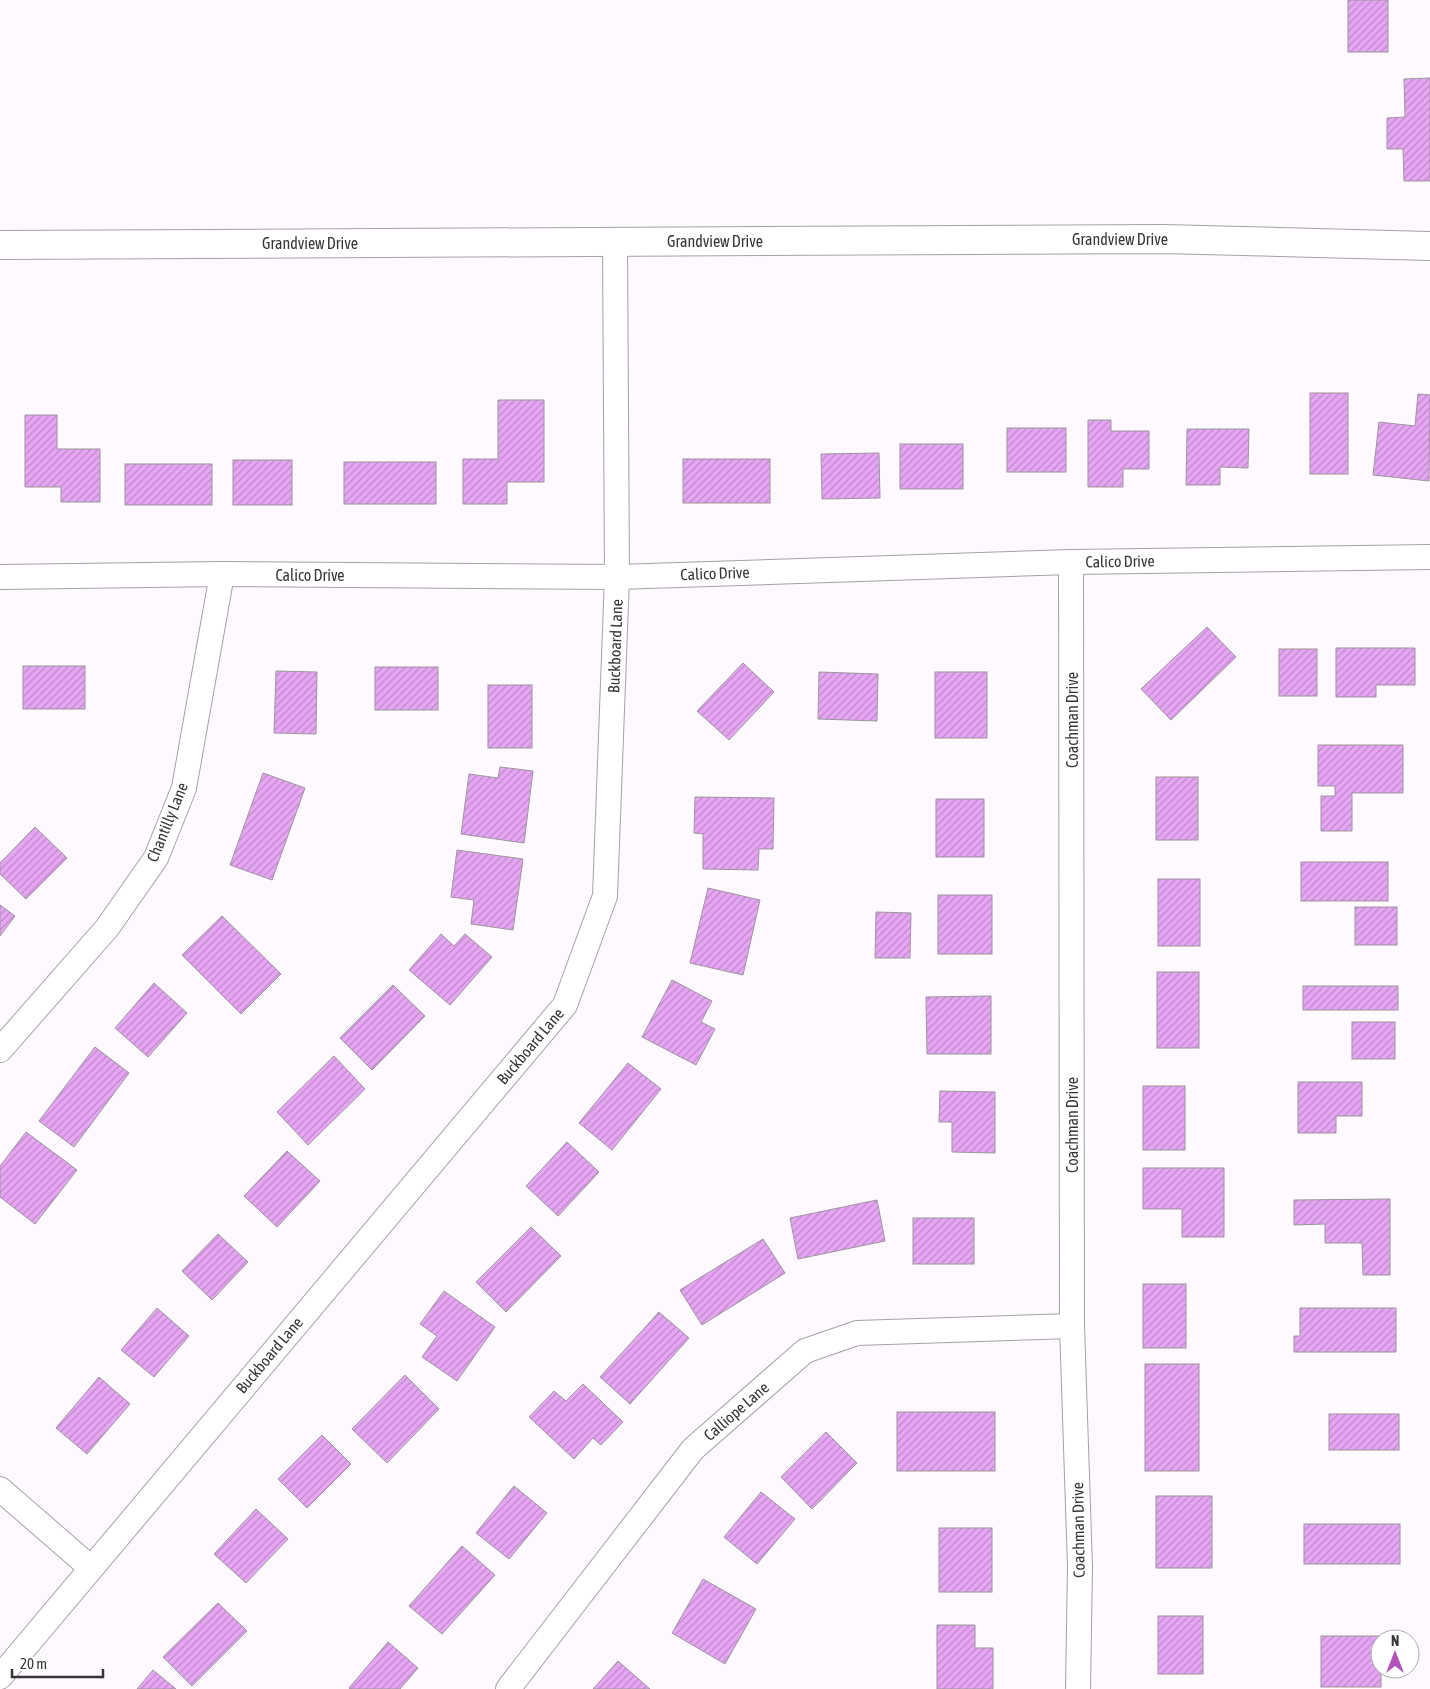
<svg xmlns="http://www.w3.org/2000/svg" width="1430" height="1689" font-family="'Asap Condensed',sans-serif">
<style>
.building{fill:url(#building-hatch);stroke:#9b969c}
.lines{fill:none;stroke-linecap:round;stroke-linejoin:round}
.minor-casing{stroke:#a6a1a7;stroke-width:26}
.tertiary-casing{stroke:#a6a1a7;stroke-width:30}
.minor{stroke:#fff;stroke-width:24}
.tertiary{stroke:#fff;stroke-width:28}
.labels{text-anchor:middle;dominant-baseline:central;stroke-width:4.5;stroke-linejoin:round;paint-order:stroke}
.street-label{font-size:16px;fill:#373437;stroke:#fff}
</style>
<defs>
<pattern id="building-hatch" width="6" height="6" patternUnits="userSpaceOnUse" patternTransform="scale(1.25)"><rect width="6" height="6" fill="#e7a6f4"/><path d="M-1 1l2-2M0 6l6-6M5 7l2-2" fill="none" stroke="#bc88c6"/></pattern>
</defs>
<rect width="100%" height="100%" fill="#fef8ff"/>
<g class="building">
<rect x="1348" y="0" width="40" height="52"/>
<polygon points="1430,78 1430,181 1404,181 1403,149 1387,149 1387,118 1405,117 1404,79"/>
<rect x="1310" y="393" width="38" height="81"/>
<polygon points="1418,394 1430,395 1429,481 1373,475 1379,422 1415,426"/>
<polygon points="498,400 544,400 544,482 507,482 507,504 463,504 463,459 498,459"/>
<polygon points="25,415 57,415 57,449 100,449 100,502 61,502 61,487 25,487"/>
<polygon points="1088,420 1111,420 1111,431 1149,431 1149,469 1123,469 1123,487 1088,487"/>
<rect x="1007" y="428" width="59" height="44"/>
<polygon points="1187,429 1249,429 1248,468 1220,467 1220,485 1186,485"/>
<rect x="900" y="444" width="63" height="45"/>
<polygon points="879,453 880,498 822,499 821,454"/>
<rect x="683" y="459" width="87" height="44"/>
<rect x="233" y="460" width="59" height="45"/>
<rect x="344" y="462" width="92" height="42"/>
<rect x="125" y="464" width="87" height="41"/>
<polygon points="1207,627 1236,657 1171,720 1141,689"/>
<polygon points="1336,648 1415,648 1415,685 1376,685 1376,697 1336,697"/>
<rect x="1279" y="649" width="38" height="47"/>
<polygon points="743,663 774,692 729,740 697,711"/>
<rect x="23" y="666" width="62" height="43"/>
<rect x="375" y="667" width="63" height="43"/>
<polygon points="276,671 317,672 316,734 274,733"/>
<polygon points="819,672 878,674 877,721 818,719"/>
<rect x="935" y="672" width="52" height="66"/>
<rect x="488" y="685" width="44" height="63"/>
<polygon points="1318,745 1403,745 1403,793 1352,793 1352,831 1321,831 1321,796 1335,796 1335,786 1318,786"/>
<polygon points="500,767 533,771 524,843 461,834 469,774 498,778"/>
<polygon points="263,773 305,788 272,880 230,865"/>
<rect x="1156" y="777" width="42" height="63"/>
<polygon points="695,797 774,798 773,849 759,849 758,870 703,869 703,834 694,833"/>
<rect x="936" y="799" width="48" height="58"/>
<polygon points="35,827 67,858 26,899 0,874 0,863"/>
<polygon points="457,850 523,859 513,930 471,924 474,900 451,897"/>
<rect x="1301" y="862" width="87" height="39"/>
<rect x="1158" y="879" width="42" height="67"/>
<polygon points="708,888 760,900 743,975 690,963"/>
<rect x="938" y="895" width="54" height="59"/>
<polygon points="0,905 15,916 0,936"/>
<rect x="1355" y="907" width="42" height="38"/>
<polygon points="876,912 911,913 910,958 875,958"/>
<polygon points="222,916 281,974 241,1014 182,955"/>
<polygon points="441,934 454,946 465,934 492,957 450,1005 409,970"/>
<rect x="1157" y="972" width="42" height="76"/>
<polygon points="672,980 712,1001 701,1022 715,1029 696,1065 642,1037"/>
<polygon points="154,983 187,1013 148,1057 115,1028"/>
<polygon points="393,985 425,1016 372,1070 340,1038"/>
<rect x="1303" y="986" width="95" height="24"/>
<polygon points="991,996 991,1054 927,1054 926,997"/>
<rect x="1352" y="1022" width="43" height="37"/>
<polygon points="95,1047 129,1073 74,1147 39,1121"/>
<polygon points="334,1056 365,1089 308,1145 277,1112"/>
<polygon points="628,1063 661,1089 612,1150 579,1123"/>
<polygon points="1298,1082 1362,1082 1362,1116 1336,1116 1336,1133 1298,1133"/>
<rect x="1143" y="1086" width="42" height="64"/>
<polygon points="940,1091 995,1092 995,1153 952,1152 952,1122 939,1122"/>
<polygon points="26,1132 77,1170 35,1224 0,1197 0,1166"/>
<polygon points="567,1142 599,1172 558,1216 526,1186"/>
<polygon points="287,1151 320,1181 277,1227 244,1196"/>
<polygon points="1143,1168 1224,1168 1224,1237 1182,1237 1182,1209 1143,1209"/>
<polygon points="1390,1199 1390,1275 1363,1275 1362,1243 1325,1243 1325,1224 1294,1225 1294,1200"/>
<polygon points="877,1200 885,1241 798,1259 790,1218"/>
<rect x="913" y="1218" width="61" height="46"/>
<polygon points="531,1227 561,1256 506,1312 476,1282"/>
<polygon points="218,1234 248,1262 212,1300 182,1271"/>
<polygon points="763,1239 785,1273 702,1325 680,1290"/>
<rect x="1143" y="1284" width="43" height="64"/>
<polygon points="444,1291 495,1327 457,1381 422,1357 437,1336 420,1324"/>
<polygon points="157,1308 189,1336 154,1377 121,1350"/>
<polygon points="1300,1308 1396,1308 1396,1352 1294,1352 1294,1336 1300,1336"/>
<polygon points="659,1312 689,1338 630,1404 600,1377"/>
<rect x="1145" y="1364" width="54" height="107"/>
<polygon points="405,1375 439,1409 387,1463 352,1429"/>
<polygon points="99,1377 130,1404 87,1454 56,1428"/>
<polygon points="583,1384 623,1422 601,1445 593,1438 574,1459 529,1417 554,1391 566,1401"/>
<rect x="897" y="1412" width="98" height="59"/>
<rect x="1329" y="1414" width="70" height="36"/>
<polygon points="826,1432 857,1463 812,1509 781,1477"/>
<polygon points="322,1435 351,1464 307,1508 278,1479"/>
<polygon points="514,1486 547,1513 509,1559 476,1533"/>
<polygon points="761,1492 795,1519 757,1564 724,1537"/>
<rect x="1156" y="1496" width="56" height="72"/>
<polygon points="256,1509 288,1539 246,1583 214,1554"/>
<rect x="1304" y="1524" width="96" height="40"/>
<rect x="939" y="1528" width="53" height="64"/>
<polygon points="462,1546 495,1575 442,1634 409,1606"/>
<polygon points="703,1579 756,1609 725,1664 672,1633"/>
<polygon points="218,1603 247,1631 192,1686 163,1657"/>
<rect x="1158" y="1616" width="45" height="58"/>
<polygon points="937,1625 975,1625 975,1648 993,1648 993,1689 937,1689"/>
<rect x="1321" y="1636" width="60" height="51"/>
<polygon points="388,1642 418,1668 400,1689 350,1689 349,1688"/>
<polygon points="618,1661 650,1689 593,1689"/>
<polygon points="153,1670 176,1689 137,1689"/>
</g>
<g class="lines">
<g class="minor-casing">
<g id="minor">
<polyline points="1071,562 1072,1326 1080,1567 1078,1689"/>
<polyline points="0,577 222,574 617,577 1071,562 1430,557"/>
<polyline points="0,1050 107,928 156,858 184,788 222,574"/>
<polyline points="0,1489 91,1568"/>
<polyline points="0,1677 565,1005 605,896 617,577 615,242"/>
<polyline points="508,1689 693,1449 805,1351 857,1333 1072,1326"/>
</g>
</g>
<g class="tertiary-casing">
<polyline id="tertiary" points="0,245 1163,239 1430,246"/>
</g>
<use href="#minor" class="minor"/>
<use href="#tertiary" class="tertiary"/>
</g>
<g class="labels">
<g class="street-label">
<text x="1120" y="239">Grandview Drive</text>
<text x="715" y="241">Grandview Drive</text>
<text x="310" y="243">Grandview Drive</text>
<text transform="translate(1120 561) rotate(-1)">Calico Drive</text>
<text transform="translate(715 573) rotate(-2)">Calico Drive</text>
<text x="310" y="575">Calico Drive</text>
<text transform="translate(615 646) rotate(-88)">Buckboard Lane</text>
<text transform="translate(1072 720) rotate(-90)">Coachman Drive</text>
<text transform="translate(167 822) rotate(-68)">Chantilly Lane</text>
<text transform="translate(530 1046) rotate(-50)">Buckboard Lane</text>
<text transform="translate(1072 1125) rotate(-90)">Coachman Drive</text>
<text transform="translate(269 1355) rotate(-50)">Buckboard Lane</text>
<text transform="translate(736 1411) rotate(-41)">Calliope Lane</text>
<text transform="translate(1078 1530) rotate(-91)">Coachman Drive</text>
</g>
</g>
<g transform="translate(1395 1654)"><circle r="24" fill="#ffffff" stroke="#afaeaf"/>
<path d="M0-4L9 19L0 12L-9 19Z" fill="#b152bb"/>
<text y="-8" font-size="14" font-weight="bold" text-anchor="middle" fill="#373437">N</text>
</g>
<path d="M12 1669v8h91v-8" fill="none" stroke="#373437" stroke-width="2.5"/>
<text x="20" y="1669" font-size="15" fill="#373437" stroke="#ffffff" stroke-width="4" paint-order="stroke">20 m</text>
</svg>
